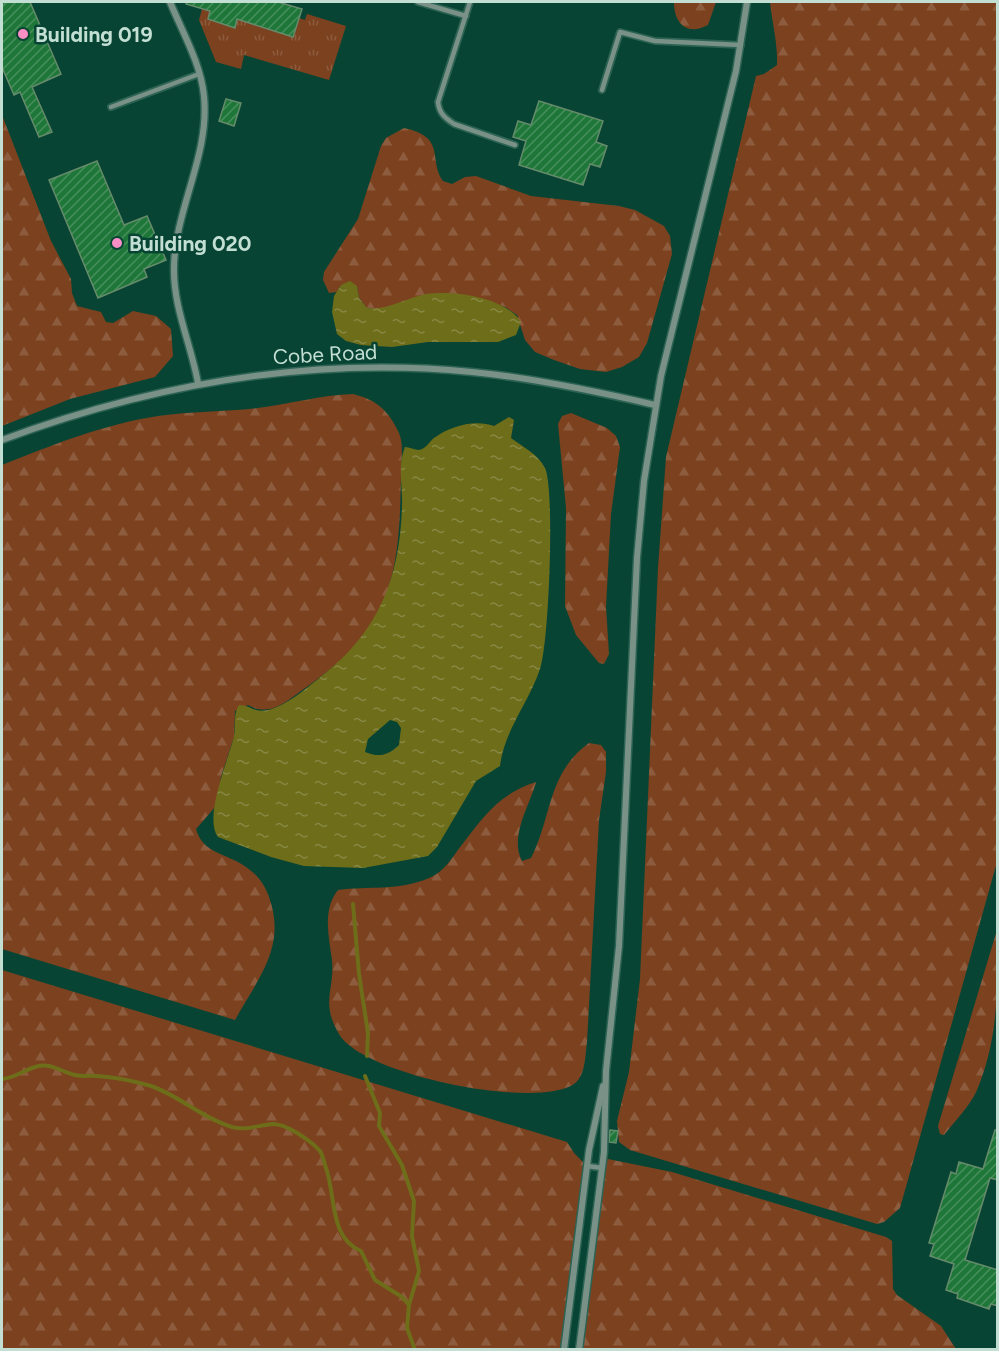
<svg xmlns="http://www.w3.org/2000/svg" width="999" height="1351" font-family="Figtree,sans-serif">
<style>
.forest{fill:url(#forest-firs)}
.park{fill:url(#park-tufts)}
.water{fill:url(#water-ripples);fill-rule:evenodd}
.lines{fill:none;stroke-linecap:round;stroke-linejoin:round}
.stream{stroke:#6e6d1a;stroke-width:4}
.building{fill:url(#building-hatch);stroke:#658b6b;stroke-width:1.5}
.lane-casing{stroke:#2d6353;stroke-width:8}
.street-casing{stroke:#2d6353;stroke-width:9}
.lane{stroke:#7a9188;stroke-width:4.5}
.street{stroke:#7a9188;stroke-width:6}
.poi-dot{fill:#fa8fc6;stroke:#084433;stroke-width:2}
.labels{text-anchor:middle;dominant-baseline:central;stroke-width:5;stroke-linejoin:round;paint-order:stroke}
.poi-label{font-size:21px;font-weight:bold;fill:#c3ded3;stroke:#084433;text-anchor:start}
.street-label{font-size:21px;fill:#c3ded3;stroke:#084433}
</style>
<defs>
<pattern id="forest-firs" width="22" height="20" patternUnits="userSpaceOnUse" patternTransform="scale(1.5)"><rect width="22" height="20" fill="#7c411e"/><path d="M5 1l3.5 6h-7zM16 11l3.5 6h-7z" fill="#8d5c3e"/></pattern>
<pattern id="park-tufts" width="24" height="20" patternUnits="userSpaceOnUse" patternTransform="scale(1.5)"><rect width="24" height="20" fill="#7c411e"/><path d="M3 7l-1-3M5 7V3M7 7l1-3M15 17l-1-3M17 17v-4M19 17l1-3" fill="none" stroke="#8d5c3e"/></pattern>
<pattern id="water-ripples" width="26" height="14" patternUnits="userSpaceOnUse" patternTransform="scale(1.5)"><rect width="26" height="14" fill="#6e6d1a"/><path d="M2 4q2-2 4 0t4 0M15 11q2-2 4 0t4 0" fill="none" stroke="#878845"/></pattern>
<pattern id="building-hatch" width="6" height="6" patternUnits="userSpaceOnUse" patternTransform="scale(1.5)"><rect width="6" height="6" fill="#1e7638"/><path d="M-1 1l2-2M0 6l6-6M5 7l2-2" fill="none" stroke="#478f5d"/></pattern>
</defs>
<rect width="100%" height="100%" fill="#084433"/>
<g class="forest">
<path d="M674,2H716L708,25C687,36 674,24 674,2Z"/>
<path d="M770,2H997V862L900,1208L884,1222L877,1224L630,1150L619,1142L617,1121L629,1072L640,979L658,568L666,457L756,76L764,74L777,65C778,44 772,22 770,2Z"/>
<polygon points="2,115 51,241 71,279 72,293 77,306 101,312 106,322 113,323 133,311 156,316 171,329 173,356 155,377 70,399 2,426"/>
<path d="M404,128C447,137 428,160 443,181L452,184L465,177L476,176L531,196L619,206L635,210L664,226L670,236L672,254L647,343L639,357L622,367L606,372L580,369L554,360L535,352L525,340L517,315L505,307L478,298L452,294H428L379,310L367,308L359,298L357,286L341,285L337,292L329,293L323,280L324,272L358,219L381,146L386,138Z"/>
<path d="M353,394C377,400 388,410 399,433C404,445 401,462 401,474C400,521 400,570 378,614C362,646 331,670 301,691C285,703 268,717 248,705L235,711L234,737L221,777L216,806L196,829C202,850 218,852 236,861C253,870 263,880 269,897C287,947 258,978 235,1020L2,949V465C52,445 105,424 158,416C192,411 225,412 258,408C290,404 321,395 353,394Z"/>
<polygon points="571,413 607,428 616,436 620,447 611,514 606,607 609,654 604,664 599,663 576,635 565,606 566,508 558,424 562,416"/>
<path d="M589,743L601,745L606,752V772L599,820L587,1042C585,1055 586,1075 574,1084C536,1110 362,1075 339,1034C320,1002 335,990 332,960C329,937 322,910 338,890C368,886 400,891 429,878C444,872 451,859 461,846C484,816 499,794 536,782C530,805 509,837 522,861L531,858C552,818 547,773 589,743Z"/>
<path d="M997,930C998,986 999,1037 977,1090C970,1106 955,1121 944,1135L940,1134L938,1126Z"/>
<polygon points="2,970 567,1142 574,1153 587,1166 564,1349 2,1349"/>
<polygon points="603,1158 672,1172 886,1237 892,1241 893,1289 897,1295 941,1326 956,1349 579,1350"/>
</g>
<polygon class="park" points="202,9 210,11 208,19 234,28 237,19 293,37 299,18 305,20 307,14 346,26 329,80 244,55 241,69 216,62 199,20"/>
<g class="water">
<path d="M350,281L357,286L359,298L367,308C386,311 406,298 426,294C454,290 505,297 521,322L516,335L498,342H428L392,347L361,345L346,341L337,334L332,312L334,296L341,285Z"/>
<path d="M509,417L514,420L511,438C524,448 537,453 545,468C555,489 549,644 540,669C529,702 504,731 500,766L476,781L437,847L428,856L363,868L304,866L271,857L218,837C203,817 229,759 234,736C236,725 233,714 239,705C246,705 250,708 256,710C276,716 309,686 323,675C379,631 400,577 402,506C403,487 397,466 405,447C409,447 415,450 419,450C426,449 429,442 434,438C450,426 475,419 494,426ZM390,720L397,722L401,728L399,745C389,755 379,758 365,752L368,739Z"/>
</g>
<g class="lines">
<g class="stream">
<polyline points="353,904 359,974 368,1033 367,1056"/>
<polyline points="365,1076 380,1113 379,1126 402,1165 414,1201 412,1236 419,1271 409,1305 407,1328 415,1350"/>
<path d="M2,1079C19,1078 31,1063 49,1066C58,1068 66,1073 75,1075C82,1077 90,1075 97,1076C115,1077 134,1081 151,1086C178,1095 202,1118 232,1127C247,1131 259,1125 273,1124C287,1124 311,1141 320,1151C323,1155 324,1163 326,1168C336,1196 329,1238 361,1251L375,1280L402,1297L409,1305"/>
</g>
</g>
<g class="building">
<polygon points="2,2 30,2 61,74 32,87 52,132 39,137 20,92 14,95 2,67"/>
<polygon points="186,2 278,2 302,9 293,37 237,19 235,28 208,19 210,11 186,4"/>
<polygon points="226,99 241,103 234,126 219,121"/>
<polygon points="539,101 603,121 596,142 607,146 600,167 590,164 583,185 519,165 526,141 513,137 518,121 531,125"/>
<polygon points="97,161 124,225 147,216 166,260 144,269 147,277 98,298 49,180"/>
<polygon points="610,1130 618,1131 616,1143 609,1142"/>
<polygon points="995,1130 998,1130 998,1180 990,1178 965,1260 998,1270 998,1306 991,1304 989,1309 957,1298 958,1294 946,1290 954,1264 930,1256 934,1244 929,1243 951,1172 956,1174 959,1162 983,1169"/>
</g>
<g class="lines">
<g class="lane-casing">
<g id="lane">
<polyline points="418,2 466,16"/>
<path d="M470,2L438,102C439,113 445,118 454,124L515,145"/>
<polyline points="602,90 620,32 655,41 741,45"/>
<polyline points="111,107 199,74"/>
<polyline points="587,1166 602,1168"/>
</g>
</g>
<g class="street-casing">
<g id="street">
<path d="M170,2C182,31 201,64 204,96C210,155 175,209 174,267C173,307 191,344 198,383"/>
<path d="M2,440C153,384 311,356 472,372C534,378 595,391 655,405"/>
<polyline points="564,1350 589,1150 603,1086"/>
<polyline points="579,1350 604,1152 606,1071 619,946 637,558 644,481 661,376 736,71 747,2"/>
</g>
</g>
<use href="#lane" class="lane"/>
<use href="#street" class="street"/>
</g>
<g class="poi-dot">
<circle cx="23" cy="34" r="6"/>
<circle cx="117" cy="243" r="6"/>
</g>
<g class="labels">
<g class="poi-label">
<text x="35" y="34">Building 019</text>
<text x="129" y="243">Building 020</text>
</g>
<g class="street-label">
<text transform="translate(325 354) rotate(-3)">Cobe Road</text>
</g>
</g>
<rect width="999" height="1351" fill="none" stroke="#c3ded3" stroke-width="6"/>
</svg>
